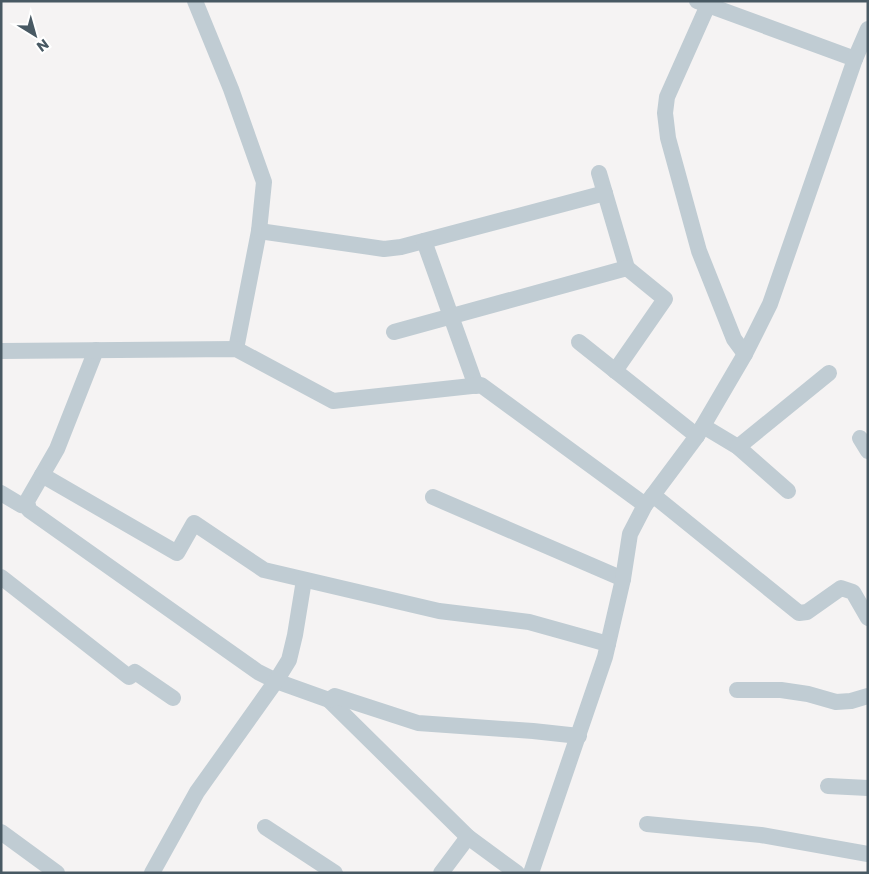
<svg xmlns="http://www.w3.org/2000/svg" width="869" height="874" font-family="Poppins,sans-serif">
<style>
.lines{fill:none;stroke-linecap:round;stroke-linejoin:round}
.minor{stroke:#c0ccd3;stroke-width:16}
</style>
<rect width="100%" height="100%" fill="#f5f3f3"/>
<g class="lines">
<g class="minor">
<polyline points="195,1 231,89 264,182 259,231 236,349"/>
<polyline points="697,1 855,59"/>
<polyline points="708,5 667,97 665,113 668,138 699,251 734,339 745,354"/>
<polyline points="599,173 627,268"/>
<polyline points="259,231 384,249 401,247 605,193"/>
<polyline points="424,241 476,386"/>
<polyline points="394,332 627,268 665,299 615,371"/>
<polyline points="579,342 697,436"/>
<polyline points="96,350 57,449 27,501 29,510 258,672 276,681 329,700 468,837 517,873"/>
<polyline points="1,351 236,349 333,401 481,385 645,505 653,495 799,613 807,612 841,588 853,592 868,618"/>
<polyline points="703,426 738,447 788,491"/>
<polyline points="860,438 868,451"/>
<polyline points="738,447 829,373"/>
<polyline points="42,475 177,553 194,523 264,570 439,611 529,622 608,644"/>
<polyline points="1,493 21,505 27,506"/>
<polyline points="653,495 697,436 745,354 770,304 855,59 868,29"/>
<polyline points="433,497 623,579"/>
<polyline points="1,577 129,677 135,672 173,698"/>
<polyline points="737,690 781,690 808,694 836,702 851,701 868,696"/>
<polyline points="329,700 335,696 418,723 533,731 579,736"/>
<polyline points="828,786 868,788"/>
<polyline points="647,824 761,835 868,854"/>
<polyline points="265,827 335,873"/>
<polyline points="1,832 57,873"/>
<polyline points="152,873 197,792 276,681 289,660 295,635 304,580"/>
<polyline points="441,873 468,837"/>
<polyline points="531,873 605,657 623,579 630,534 645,505"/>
</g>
</g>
<rect width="869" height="874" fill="none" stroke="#485963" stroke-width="5"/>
<g transform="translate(35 35) rotate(143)" stroke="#ffffff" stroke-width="4" paint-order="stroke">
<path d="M0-4L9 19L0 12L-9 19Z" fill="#485963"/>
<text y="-8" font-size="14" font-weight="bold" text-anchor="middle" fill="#485963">N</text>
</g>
</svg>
